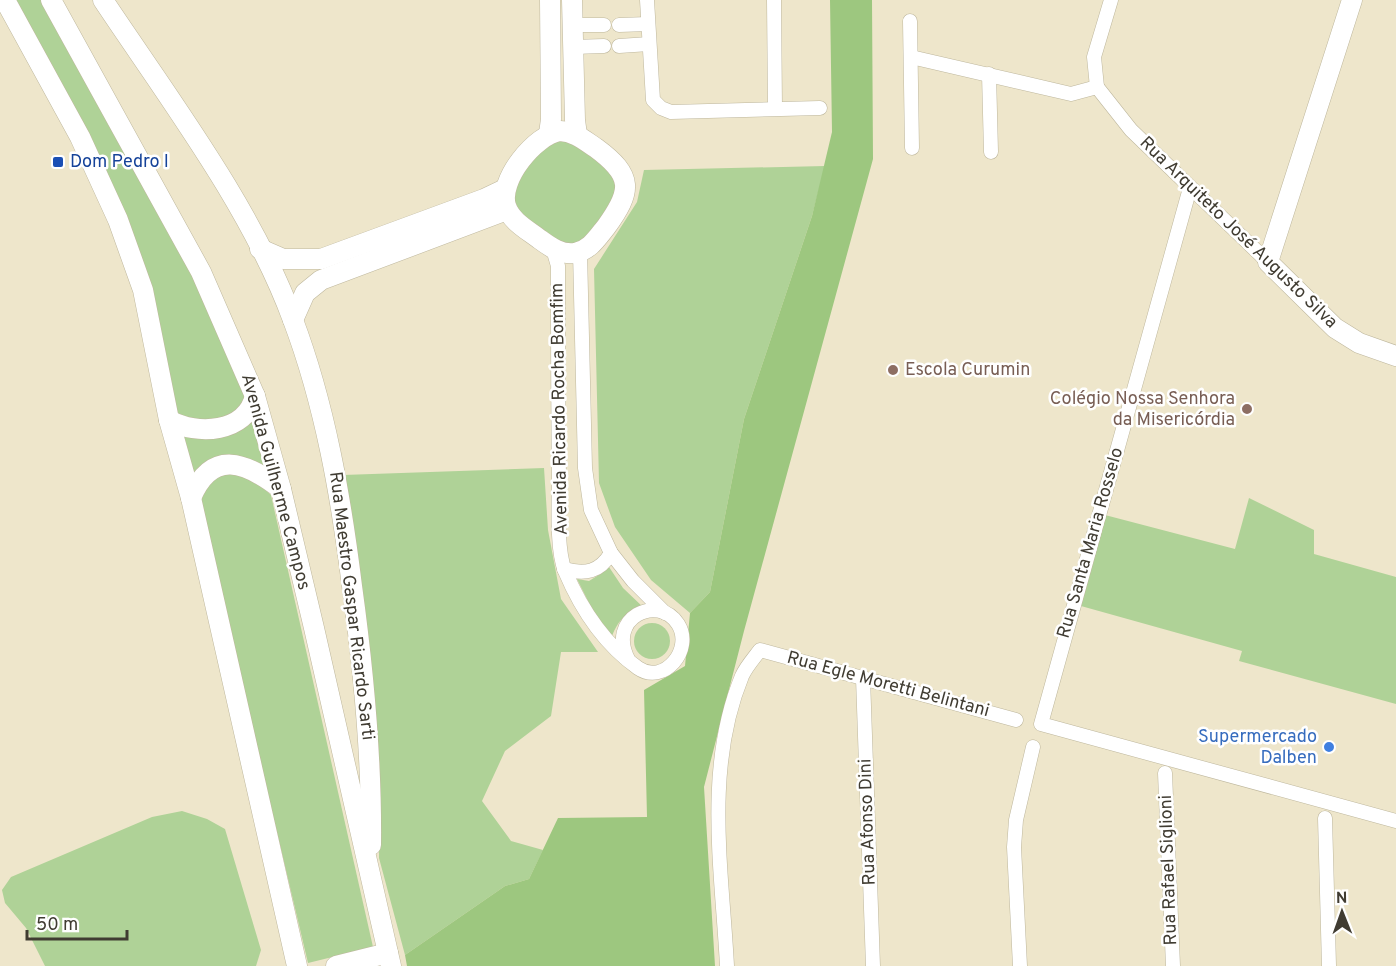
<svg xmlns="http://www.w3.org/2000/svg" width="1396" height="966" font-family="Overpass,sans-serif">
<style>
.green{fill:#afd297}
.forest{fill:#9dc77f}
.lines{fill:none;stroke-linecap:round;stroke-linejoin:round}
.street-casing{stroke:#beb79d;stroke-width:15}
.secondary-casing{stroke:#beb79d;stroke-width:21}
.street{stroke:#fff;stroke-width:14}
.secondary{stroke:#fff;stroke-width:20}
.transit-dot{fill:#1a4fb4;stroke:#fff;stroke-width:2}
.education-dot{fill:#8d6e63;stroke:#fff;stroke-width:2}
.shop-dot{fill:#3f7fe0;stroke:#fff;stroke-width:2}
.labels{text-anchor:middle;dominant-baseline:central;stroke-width:5;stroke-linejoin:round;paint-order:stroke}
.transit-label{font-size:18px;fill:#164399;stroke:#fff;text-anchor:start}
.street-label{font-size:18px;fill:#403c32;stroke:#fff}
.education-label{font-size:18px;fill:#785e54;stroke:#fff;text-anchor:start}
.shop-label{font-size:18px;fill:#366cbe;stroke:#fff;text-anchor:end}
</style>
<rect width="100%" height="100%" fill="#eee6cb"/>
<g class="green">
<polygon points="11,0 46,0 196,270 250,399 220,423 171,415 149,302"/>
<path d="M569,140L612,171L617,193C604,213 587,255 558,242C543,236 529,220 517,210L513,203L516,183L544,145L551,141Z"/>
<polygon points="825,166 812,216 744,419 710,592 690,613 651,580 615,527 599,483 594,269 637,202 644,170"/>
<polygon points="255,411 275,478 248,462 192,485 175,430"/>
<polygon points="544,468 548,530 561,599 598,652 561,652 551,716 505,751 482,801 511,841 543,850 529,879 505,886 405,955 379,858 380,770 365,612 343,475"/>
<polygon points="228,472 252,478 271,495 373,947 308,963 199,503 208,483"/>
<polygon points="1249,498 1314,530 1314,554 1396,577 1396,704 1239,661 1242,651 1081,606 1105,515 1235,549"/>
<path d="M607,564L623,588L644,608C626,612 619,619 612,636L595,615L577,579L589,581L602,573Z"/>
<circle cx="652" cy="641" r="18"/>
<polygon points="182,811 207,819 225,829 261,950 256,966 45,966 26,928 5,903 2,890 11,877 152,817"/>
</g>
<polygon class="forest" points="830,0 872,0 873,159 744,631 704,787 715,966 407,966 405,955 505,886 529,879 558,818 647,817 644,690 685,666 690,613 710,592 744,419 812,216 832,132"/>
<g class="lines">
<g class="street-casing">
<g id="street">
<polyline points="647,0 653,100 661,108 671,112 820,108"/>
<polyline points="774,0 775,108"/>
<polyline points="910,21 912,148"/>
<polyline points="573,25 604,25"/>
<polyline points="619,25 648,24"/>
<polyline points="619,46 649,44"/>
<polyline points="573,47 604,46"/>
<polyline points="911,57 1071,94 1097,87"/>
<polyline points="989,74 991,152"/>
<polyline points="1097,87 1131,130 1268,262"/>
<polyline points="1097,87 1094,57 1111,0"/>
<polyline points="1190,188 1041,724 1396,821"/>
<path d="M553,249L558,266C558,336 558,406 559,476C559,500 556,549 565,571C581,609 604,644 638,668C664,686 694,649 678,624C658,593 605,618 629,661"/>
<polyline points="580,251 585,468 591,510 611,553 633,581 665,613"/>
<path d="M564,569C585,575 600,572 611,553"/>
<polyline points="863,678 873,966"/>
<polyline points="1165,773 1173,966"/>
<polyline points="1325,818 1329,966"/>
<path d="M727,966C722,870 704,768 742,676C746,667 754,658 760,650L1016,720"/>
<polyline points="1020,966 1014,847 1016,820 1033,747"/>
</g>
</g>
<g class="secondary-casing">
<g id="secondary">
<polyline points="5,0 80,137 118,220 143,290 169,420 191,498 297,966"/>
<polyline points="51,0 201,272 255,396 281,489 314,628 391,966"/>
<path d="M103,0C169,99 252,208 293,320C325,405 341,497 352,586C364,673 372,757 371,845"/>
<polyline points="572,0 575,120 577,135"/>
<polyline points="1352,0 1268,262 1335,328 1359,343 1396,356"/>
<path d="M560,131C575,132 584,140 596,148C634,176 632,191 606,227C597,238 590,250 575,253C560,255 549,246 538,238C526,229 511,221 506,206C498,180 535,135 560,131Z"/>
<polyline points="549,134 551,119 550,0"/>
<polyline points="260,249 283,259 321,259 484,199 505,189"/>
<polyline points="293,320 305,293 321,280 507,210"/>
<path d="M169,420C197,436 246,433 255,396"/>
<path d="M191,498C212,448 246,462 281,489"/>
<polyline points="336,966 388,953"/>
</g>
</g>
<use href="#street" class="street"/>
<use href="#secondary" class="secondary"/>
</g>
<rect class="transit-dot" x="52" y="156" width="12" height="12" rx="3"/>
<g class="education-dot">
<circle cx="893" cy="370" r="6"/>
<circle cx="1247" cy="409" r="6"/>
</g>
<circle class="shop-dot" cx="1329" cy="747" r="6"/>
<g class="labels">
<g class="transit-label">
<text x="70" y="162">Dom Pedro I</text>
</g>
<g class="street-label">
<text transform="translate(1238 233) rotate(44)">Rua Arquiteto José Augusto Silva</text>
<text transform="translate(560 409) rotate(-91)">Avenida Ricardo Rocha Bomfim</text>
<text transform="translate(275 482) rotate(75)">Avenida Guilherme Campos</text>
<text transform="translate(1091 543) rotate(-74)">Rua Santa Maria Rosselo</text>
<text transform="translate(351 606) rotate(83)">Rua Maestro Gaspar Ricardo Sarti</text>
<text transform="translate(888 685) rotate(15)">Rua Egle Moretti Belintani</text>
<text transform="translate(868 822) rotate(-92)">Rua Afonso Dini</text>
<text transform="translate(1169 870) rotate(-92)">Rua Rafael Siglioni</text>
</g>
<g class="education-label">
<text x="905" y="370">Escola Curumin</text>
<text x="1235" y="399" text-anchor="end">Colégio Nossa Senhora<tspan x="1235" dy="21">da Misericórdia</tspan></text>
</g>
<g class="shop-label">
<text x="1317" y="737">Supermercado<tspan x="1317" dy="21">Dalben</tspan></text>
</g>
</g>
<g transform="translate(1342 912) rotate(359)" stroke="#ffffff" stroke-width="4.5" paint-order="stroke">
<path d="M0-4.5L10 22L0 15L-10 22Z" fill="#403c32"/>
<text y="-9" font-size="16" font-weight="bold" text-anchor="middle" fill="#403c32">N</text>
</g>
<path d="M27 930v9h100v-9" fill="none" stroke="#403c32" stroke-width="3"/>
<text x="36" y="930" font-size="18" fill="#403c32" stroke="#ffffff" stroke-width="4.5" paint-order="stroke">50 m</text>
</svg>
